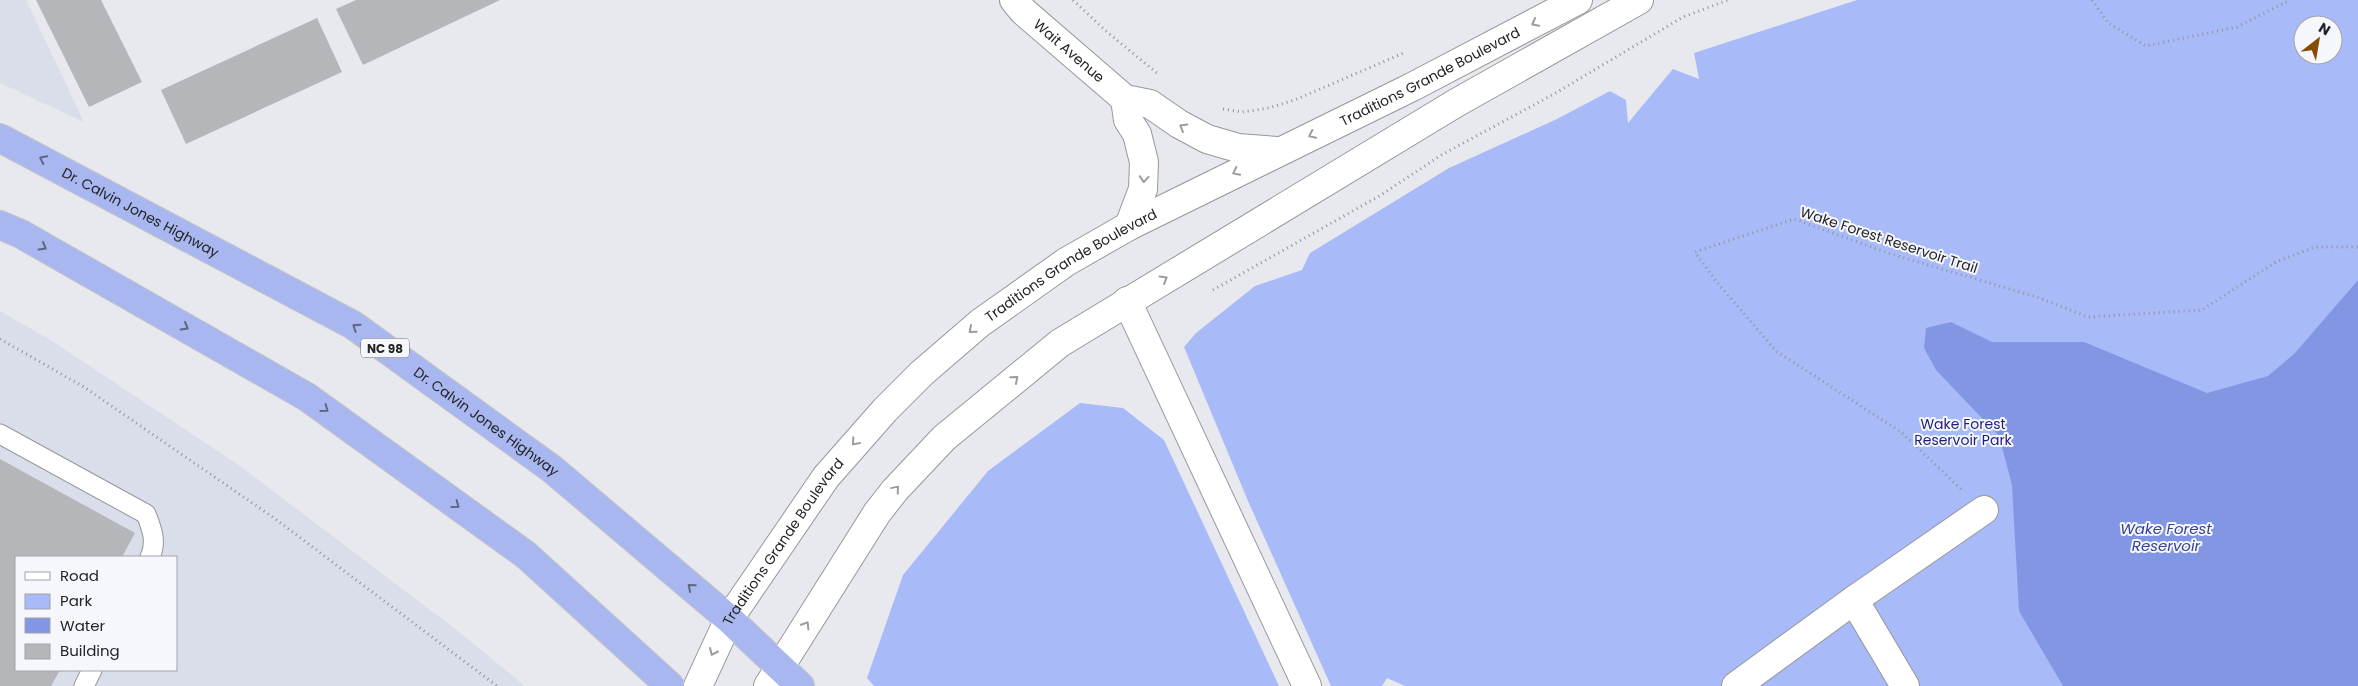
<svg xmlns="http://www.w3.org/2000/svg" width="2358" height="686" font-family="Poppins,sans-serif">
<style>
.built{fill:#dadeea;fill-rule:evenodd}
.green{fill:#a9baf9;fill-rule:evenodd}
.water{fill:#8396e4}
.building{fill:#b4b6ba}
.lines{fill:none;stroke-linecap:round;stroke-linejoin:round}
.service-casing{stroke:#95979b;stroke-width:21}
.minor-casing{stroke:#95979b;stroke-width:30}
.secondary-casing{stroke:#95979b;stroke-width:30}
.trunk-casing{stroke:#c6c6c7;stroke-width:30}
.path{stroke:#939498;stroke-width:3;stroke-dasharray:1 4;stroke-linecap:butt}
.service{stroke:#fff;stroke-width:19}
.minor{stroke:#fff;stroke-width:28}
.secondary{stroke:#fff;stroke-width:28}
.trunk{stroke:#a8b7f0;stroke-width:28}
.oneway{stroke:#9c9c9d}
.oneway2{stroke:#5f6681}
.labels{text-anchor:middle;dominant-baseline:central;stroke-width:4;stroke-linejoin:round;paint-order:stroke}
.shield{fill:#f5f7fc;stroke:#636366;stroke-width:1}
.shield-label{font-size:12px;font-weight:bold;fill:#242426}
.street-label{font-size:14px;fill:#242426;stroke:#f5f7fc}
.park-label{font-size:14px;fill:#1c1e78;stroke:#f5f7fc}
.water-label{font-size:15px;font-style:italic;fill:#35419c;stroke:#f5f7fc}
</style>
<rect width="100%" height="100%" fill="#e8e9ee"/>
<g class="built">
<polygon points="0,0 26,0 84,122 0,83"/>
<path d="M0,311L49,339L240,466L458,631L525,686H0ZM16,557H176V670H16Z"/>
</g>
<g class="green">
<path d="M1857,0H2358V686H1405L1387,678L1382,686H1331L1248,501L1184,347L1196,333L1255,286L1302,270L1310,253L1449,168L1557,119L1610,91L1626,100L1628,123L1673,69L1699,79L1694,53ZM2303,25H2333V55H2303Z"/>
<polygon points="1080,403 1123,408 1164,440 1279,686 874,686 867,678 903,575 988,471"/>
</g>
<polygon class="water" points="2358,280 2358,686 2063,686 2019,611 2012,485 1999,436 1936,370 1924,348 1926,328 1951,322 1992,342 2084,342 2207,393 2268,376 2295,353"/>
<g class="building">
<polygon points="36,0 101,0 142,82 89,107"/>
<polygon points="356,0 500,0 363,65 336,9"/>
<polygon points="317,18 342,72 186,144 161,90"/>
<polygon points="0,459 135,533 122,557 16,557 16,670 60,670 51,686 0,686"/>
</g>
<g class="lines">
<g class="service-casing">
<g id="service">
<path d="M0,434L146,514C152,529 157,542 150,557"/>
<polyline points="84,686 92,670"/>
</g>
</g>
<g class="minor-casing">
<g id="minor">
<polyline points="1127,301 1307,686"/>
<polyline points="1854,600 1905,686"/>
<polyline points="1736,686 1854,600 1984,510"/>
</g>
</g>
<g class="secondary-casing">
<g id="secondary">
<path id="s1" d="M1014,0L1023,11L1125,99L1150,104L1179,124L1207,139L1238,148L1277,151"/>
<polyline points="1125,99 1128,120 1137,134 1144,162 1143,189 1129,226"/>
<path id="s2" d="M698,686L729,619L826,477L885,410L922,373L980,323L1066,262L1129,226L1412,87L1578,0"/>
<polyline points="768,686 877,513 895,490 944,438 1060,343 1456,103 1639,0"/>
</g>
</g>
<g class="trunk-casing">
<g id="trunk">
<path id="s3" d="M0,138L353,325L552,469L729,619L800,686"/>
<polyline points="0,225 21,234 307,397 526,555 670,686"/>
</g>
</g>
<g class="path">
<polyline points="1073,0 1107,32 1157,73"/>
<polyline points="2092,0 2108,23 2146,46 2237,27 2290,0"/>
<polyline points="1223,109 1242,112 1269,108 1297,99 1406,52"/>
<polyline points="1213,290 1381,195 1443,154 1554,94 1683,17 1728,0"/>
<polyline points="0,339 84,387 274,518 497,686"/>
<polyline points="1961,489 1901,432 1776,351 1715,280 1695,252 1794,219 1891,254 2037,297 2088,317 2202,310 2276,262 2315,247 2358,247"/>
</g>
<use href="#service" class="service"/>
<use href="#minor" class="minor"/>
<use href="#secondary" class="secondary"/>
<use href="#trunk" class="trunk"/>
</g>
<defs><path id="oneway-chevron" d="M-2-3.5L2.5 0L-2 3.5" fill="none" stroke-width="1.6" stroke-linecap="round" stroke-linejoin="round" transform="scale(1.25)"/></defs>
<g class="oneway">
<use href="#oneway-chevron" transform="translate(1535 23) rotate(152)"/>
<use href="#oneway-chevron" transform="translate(1183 127) rotate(-150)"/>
<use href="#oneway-chevron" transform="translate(1312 135) rotate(154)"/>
<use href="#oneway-chevron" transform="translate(1236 172) rotate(154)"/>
<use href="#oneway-chevron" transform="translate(1144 179) rotate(94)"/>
<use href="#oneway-chevron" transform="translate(1164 279) rotate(-31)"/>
<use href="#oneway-chevron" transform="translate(972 330) rotate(139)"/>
<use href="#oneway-chevron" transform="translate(1015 379) rotate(-40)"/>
<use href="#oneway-chevron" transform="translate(855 442) rotate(131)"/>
<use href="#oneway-chevron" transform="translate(896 489) rotate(-50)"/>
<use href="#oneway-chevron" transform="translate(806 625) rotate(-58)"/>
<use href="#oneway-chevron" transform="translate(713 652) rotate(114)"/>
</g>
<g class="oneway2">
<use href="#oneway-chevron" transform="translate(43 159) rotate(-153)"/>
<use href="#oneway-chevron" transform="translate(43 247) rotate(30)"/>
<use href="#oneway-chevron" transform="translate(185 327) rotate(30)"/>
<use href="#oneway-chevron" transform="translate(356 327) rotate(-146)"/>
<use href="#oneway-chevron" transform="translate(325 409) rotate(36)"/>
<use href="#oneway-chevron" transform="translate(456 505) rotate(36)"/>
<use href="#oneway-chevron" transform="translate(691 587) rotate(-140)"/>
</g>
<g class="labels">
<rect class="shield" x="361" y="338.5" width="48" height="19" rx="4"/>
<g class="shield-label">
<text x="385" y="348">NC 98</text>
</g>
<g class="street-label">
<text stroke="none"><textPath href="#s1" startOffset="75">Wait Avenue</textPath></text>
<text stroke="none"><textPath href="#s2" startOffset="978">Traditions Grande Boulevard</textPath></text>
<text stroke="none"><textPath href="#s3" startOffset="159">Dr. Calvin Jones Highway</textPath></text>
<text transform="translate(1889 240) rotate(18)">Wake Forest Reservoir Trail</text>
<text stroke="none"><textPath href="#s2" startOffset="572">Traditions Grande Boulevard</textPath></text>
<text stroke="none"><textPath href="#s3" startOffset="564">Dr. Calvin Jones Highway</textPath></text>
<text stroke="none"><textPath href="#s2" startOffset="168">Traditions Grande Boulevard</textPath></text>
</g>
<g class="park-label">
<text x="1963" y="424">Wake Forest<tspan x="1963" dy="16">Reservoir Park</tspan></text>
</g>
<g class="water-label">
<text x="2166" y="528">Wake Forest<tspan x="2166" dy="17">Reservoir</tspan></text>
</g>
</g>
<rect x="15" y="556" width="162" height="115" fill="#f5f7fc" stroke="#a1a3a6"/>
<rect x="25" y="572" width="25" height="8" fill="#ffffff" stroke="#a1a3a6"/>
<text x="60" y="581" font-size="15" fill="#242426">Road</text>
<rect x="25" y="594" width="25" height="15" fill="#a9baf9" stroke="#a1a3a6"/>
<text x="60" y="606" font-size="15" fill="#242426">Park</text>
<rect x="25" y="618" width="25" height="15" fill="#8396e4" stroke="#a1a3a6"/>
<text x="60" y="631" font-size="15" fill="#242426">Water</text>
<rect x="25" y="644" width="25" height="15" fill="#b4b6ba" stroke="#a1a3a6"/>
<text x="60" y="656" font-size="15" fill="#242426">Building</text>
<g transform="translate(2318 40) rotate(31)"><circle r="24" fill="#f5f7fc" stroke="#a1a3a6"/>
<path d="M0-4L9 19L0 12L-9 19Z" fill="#854b00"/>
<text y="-8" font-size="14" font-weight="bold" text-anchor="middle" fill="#242426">N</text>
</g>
</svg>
